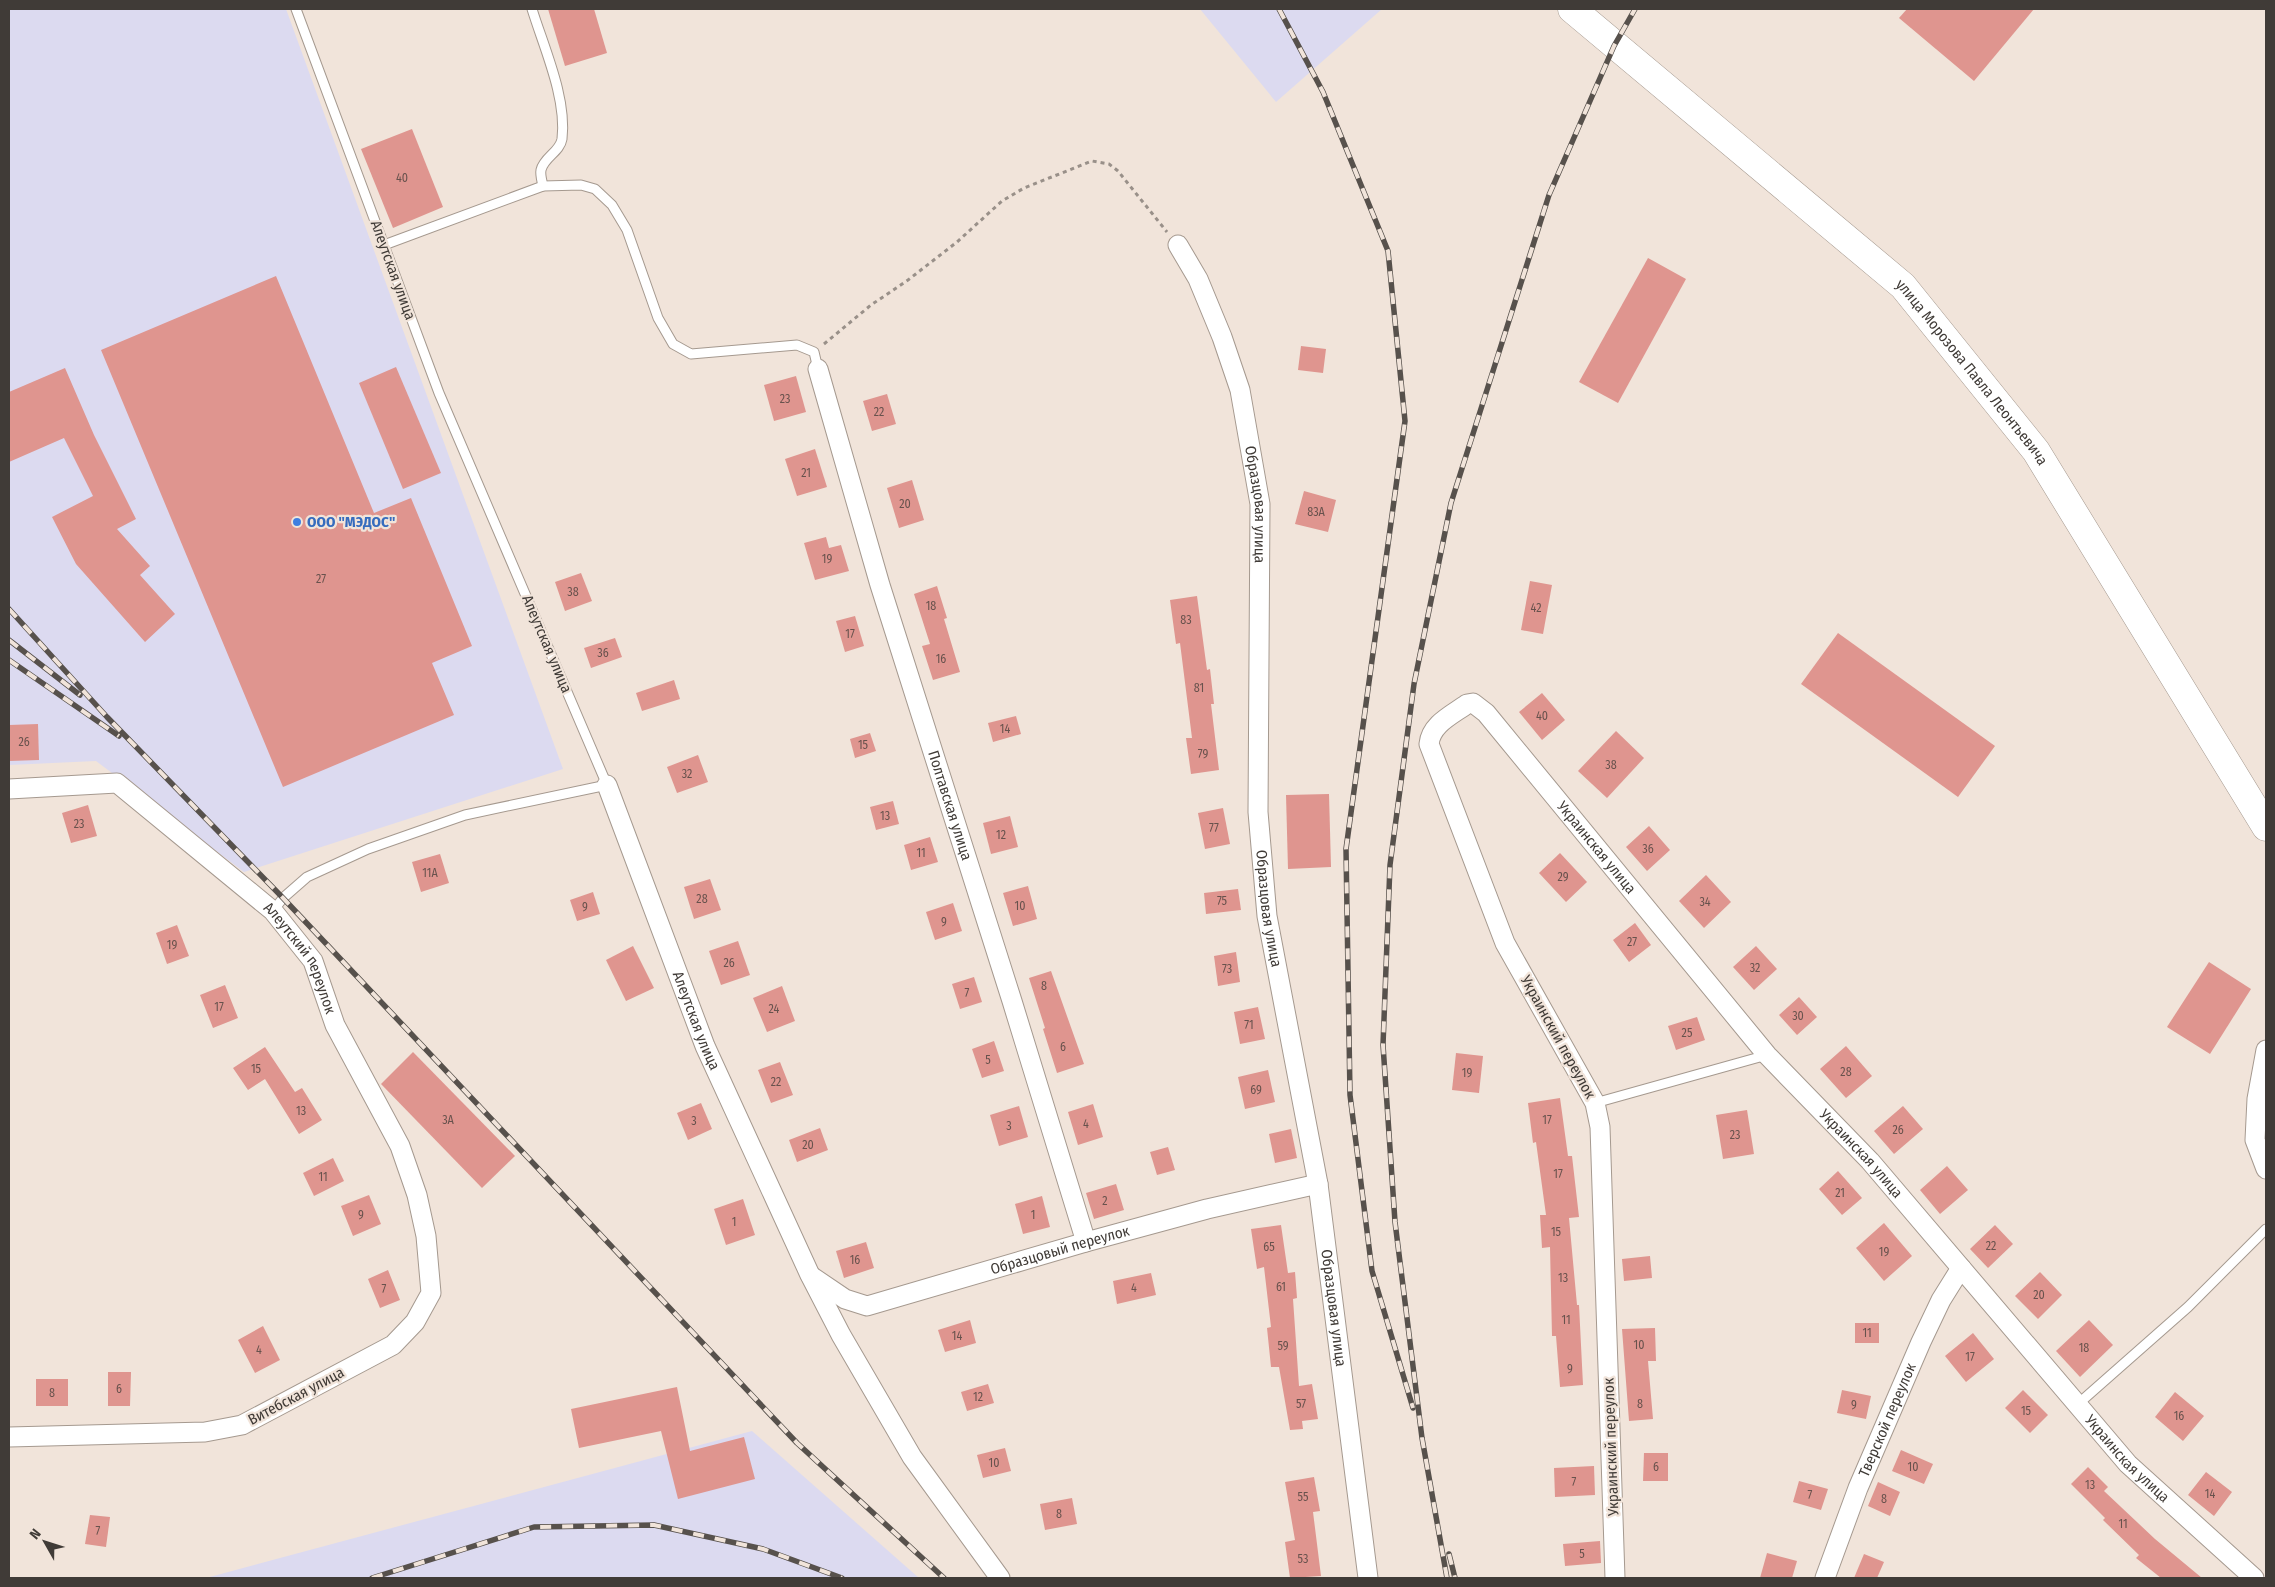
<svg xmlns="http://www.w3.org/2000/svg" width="2275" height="1587" font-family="'Fira Sans Condensed',sans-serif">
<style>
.industrial{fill:#dcdaf0}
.building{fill:#df958f}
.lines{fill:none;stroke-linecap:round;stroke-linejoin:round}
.lane-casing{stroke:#a5998f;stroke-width:11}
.street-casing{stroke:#a5998f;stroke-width:21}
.primary-casing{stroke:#a5998f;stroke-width:29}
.path{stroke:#999089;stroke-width:3;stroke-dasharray:4 4;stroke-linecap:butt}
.lane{stroke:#fff;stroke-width:9}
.street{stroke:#fff;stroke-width:19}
.primary{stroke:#fff;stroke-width:28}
.rail-casing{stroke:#57514c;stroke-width:5.5}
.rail{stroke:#f1e4da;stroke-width:4;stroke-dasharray:11;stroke-linecap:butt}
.shop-dot{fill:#3f7fe0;stroke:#f1e4da;stroke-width:2}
.labels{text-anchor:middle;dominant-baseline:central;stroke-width:4.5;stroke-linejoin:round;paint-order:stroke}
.number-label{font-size:12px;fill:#68524d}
.street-label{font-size:15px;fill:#403b37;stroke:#f1e4da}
.shop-label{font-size:15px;font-weight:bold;fill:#366cbe;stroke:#f1e4da;text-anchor:start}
</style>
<rect width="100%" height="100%" fill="#f1e4da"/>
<g class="industrial">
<polygon points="9,9 286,9 563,769 244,872 96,761 9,765"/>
<polygon points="1200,9 1382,9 1276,102"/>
<polygon points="752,1431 919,1578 206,1578"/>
</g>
<g class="building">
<polygon points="548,9 594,9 607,53 565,66"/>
<polygon points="1907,9 2034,9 1974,81 1899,18"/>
<polygon points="412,129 443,207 393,228 361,149"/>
<polygon points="1648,258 1686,279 1618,403 1579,382"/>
<polygon points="276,276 374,513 411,498 472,646 432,663 454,715 283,787 101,350"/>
<polygon points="1301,346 1326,349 1323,373 1298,370"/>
<polygon points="396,367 441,473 403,489 359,383"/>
<polygon points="65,368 94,435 136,519 117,529 150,566 140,575 175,614 145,642 76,564 52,517 93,496 64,438 9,462 9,392"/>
<polygon points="796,376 806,412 774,421 764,385"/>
<polygon points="887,394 896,424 872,431 863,401"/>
<polygon points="815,449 827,487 797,496 785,459"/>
<polygon points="912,480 924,520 899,528 887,488"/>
<polygon points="1304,491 1336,500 1328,532 1295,524"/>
<polygon points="826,537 829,548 841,545 849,571 815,580 804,543"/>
<polygon points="581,573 592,601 565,611 555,582"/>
<polygon points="1530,581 1552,585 1543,634 1521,630"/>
<polygon points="937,586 947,618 944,619 960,672 933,680 922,646 930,644 914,594"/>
<polygon points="1197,596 1207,670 1210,669 1214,704 1211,704 1219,770 1191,774 1186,738 1192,738 1180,643 1176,644 1170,600"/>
<polygon points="855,616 864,646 845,652 836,621"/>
<polygon points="1838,633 1995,746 1958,797 1801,684"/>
<polygon points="615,638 622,657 591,668 584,648"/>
<polygon points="674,680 680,699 642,711 636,693"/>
<polygon points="1542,693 1565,720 1542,740 1519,712"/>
<polygon points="1016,716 1021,734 993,742 988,723"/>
<polygon points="38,724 39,760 9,761 9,725"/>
<polygon points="1616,731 1644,758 1607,798 1578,771"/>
<polygon points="870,733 876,751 855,758 850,739"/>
<polygon points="698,755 708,782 677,793 667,767"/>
<polygon points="1329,794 1331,867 1288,869 1286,795"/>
<polygon points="893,801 899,824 876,830 870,807"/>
<polygon points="88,805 97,836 71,843 62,813"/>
<polygon points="1223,808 1230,844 1205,849 1198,813"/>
<polygon points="1010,816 1018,847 991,854 983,823"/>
<polygon points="1649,826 1670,850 1647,871 1626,847"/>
<polygon points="930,837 938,862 911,870 904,845"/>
<polygon points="1560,853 1587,882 1566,902 1539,873"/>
<polygon points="440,854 449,883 421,892 412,862"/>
<polygon points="1706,875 1731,902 1704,928 1679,901"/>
<polygon points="710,879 721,910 694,919 684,887"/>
<polygon points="1028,886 1037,919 1013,926 1003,893"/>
<polygon points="1238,889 1241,910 1206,914 1204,893"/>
<polygon points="593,892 600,914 577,921 570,900"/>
<polygon points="953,903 962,931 935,940 926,912"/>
<polygon points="1635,923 1651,945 1629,962 1613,940"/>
<polygon points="177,925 189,956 167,964 156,933"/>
<polygon points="738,941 750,975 721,985 709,951"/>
<polygon points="633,946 654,988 626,1001 606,960"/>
<polygon points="1756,946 1777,969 1754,990 1733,967"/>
<polygon points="1236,952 1240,982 1218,986 1214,956"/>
<polygon points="2209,962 2251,989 2210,1054 2167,1027"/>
<polygon points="1051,971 1084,1064 1057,1073 1043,1029 1045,1028 1029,978"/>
<polygon points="974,977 982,1002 960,1009 952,984"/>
<polygon points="225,985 238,1018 213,1028 200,995"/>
<polygon points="782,986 795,1021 767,1032 753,998"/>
<polygon points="1799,997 1817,1017 1797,1035 1779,1015"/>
<polygon points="1258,1007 1265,1039 1240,1044 1234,1012"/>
<polygon points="1697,1017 1705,1040 1676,1050 1668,1026"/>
<polygon points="994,1041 1004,1071 982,1078 972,1049"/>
<polygon points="1846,1046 1872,1076 1846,1098 1820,1069"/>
<polygon points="265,1047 295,1092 302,1088 322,1120 299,1134 265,1079 248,1090 233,1068"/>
<polygon points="413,1052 515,1156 482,1188 381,1084"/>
<polygon points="1456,1053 1483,1056 1479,1093 1452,1090"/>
<polygon points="780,1062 793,1095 771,1103 758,1070"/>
<polygon points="1268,1070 1275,1102 1245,1109 1238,1077"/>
<polygon points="1560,1098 1568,1156 1572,1156 1579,1217 1569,1218 1577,1305 1579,1305 1583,1385 1560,1387 1556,1336 1552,1336 1550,1247 1542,1248 1540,1215 1546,1215 1536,1142 1533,1143 1528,1103"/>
<polygon points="701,1103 712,1129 688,1140 677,1113"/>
<polygon points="1093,1104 1103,1137 1078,1145 1068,1112"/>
<polygon points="1019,1106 1028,1137 999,1146 990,1115"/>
<polygon points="1903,1106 1923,1129 1894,1154 1874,1131"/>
<polygon points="1747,1110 1754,1154 1723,1159 1716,1115"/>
<polygon points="820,1128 828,1150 797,1162 789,1140"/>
<polygon points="1291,1129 1297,1158 1275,1163 1269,1134"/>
<polygon points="1168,1147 1175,1170 1157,1175 1150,1152"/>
<polygon points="333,1158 344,1181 314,1196 303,1173"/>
<polygon points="1947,1166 1968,1190 1940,1214 1920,1190"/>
<polygon points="1838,1171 1862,1198 1842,1215 1819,1189"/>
<polygon points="1116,1184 1124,1210 1094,1219 1086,1193"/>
<polygon points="369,1195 381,1224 353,1236 341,1206"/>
<polygon points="1042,1196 1050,1227 1023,1234 1015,1204"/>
<polygon points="743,1199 755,1235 726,1245 714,1209"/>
<polygon points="1884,1223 1912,1256 1884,1281 1856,1248"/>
<polygon points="1281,1225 1288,1273 1295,1272 1297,1298 1293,1299 1299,1386 1312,1384 1318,1419 1302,1421 1303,1429 1290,1430 1279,1367 1271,1367 1267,1328 1271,1327 1264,1267 1257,1269 1251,1229"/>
<polygon points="1995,1225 2013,1244 1988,1268 1970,1249"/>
<polygon points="866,1242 874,1268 844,1278 836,1251"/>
<polygon points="1650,1256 1652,1278 1624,1281 1622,1259"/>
<polygon points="388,1270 400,1300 380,1308 368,1279"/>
<polygon points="2040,1272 2062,1295 2038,1319 2015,1296"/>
<polygon points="1151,1273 1156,1295 1117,1304 1113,1281"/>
<polygon points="970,1320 976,1343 945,1352 938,1330"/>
<polygon points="2089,1320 2113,1345 2080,1377 2056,1351"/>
<rect x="1855" y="1323" width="24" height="20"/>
<polygon points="263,1326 280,1360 255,1373 238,1340"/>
<polygon points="1655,1328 1656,1361 1648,1361 1653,1419 1629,1421 1622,1329"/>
<polygon points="1973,1333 1994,1359 1966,1382 1945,1356"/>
<polygon points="108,1372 131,1372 130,1406 108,1406"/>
<rect x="36" y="1379" width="32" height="27"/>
<polygon points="988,1384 994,1403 967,1411 961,1392"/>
<polygon points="677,1387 690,1451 744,1437 755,1479 678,1499 661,1431 579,1448 571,1409"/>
<polygon points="1842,1390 1871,1396 1866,1419 1837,1413"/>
<polygon points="2023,1390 2048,1415 2030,1433 2005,1408"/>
<polygon points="2175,1392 2204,1416 2183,1441 2155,1417"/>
<polygon points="1005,1448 1011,1471 983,1478 977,1455"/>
<polygon points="1901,1450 1933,1464 1924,1484 1892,1471"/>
<polygon points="1644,1453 1668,1453 1668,1481 1643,1481"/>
<polygon points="1594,1466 1595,1495 1555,1497 1554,1468"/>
<polygon points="2088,1467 2108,1487 2104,1491 2155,1539 2202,1578 2161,1578 2136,1558 2139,1555 2103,1520 2105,1518 2071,1484"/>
<polygon points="2206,1472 2232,1492 2214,1516 2188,1495"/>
<polygon points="1314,1477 1320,1511 1313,1512 1321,1576 1290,1578 1285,1542 1295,1540 1285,1482"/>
<polygon points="1799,1481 1828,1489 1821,1510 1793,1502"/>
<polygon points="1878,1482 1900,1492 1890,1516 1868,1506"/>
<polygon points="1072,1498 1077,1524 1045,1530 1040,1504"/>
<polygon points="90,1515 110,1517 106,1547 85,1544"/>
<polygon points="1600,1541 1601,1563 1565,1566 1563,1544"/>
<polygon points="1767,1553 1797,1561 1792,1578 1760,1578"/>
<polygon points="1864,1554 1884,1562 1877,1578 1854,1578"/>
</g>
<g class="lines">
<g class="lane-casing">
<g id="lane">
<path d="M532,9C544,48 567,98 562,139C560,152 544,157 541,170C540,175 542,181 543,186"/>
<polyline points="384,245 543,186 581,185 595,189 612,205 627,230 658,318 673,344 691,354 797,345 814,352 818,369"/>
<polyline points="273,911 283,898 307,877 368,849 465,815 607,785 439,393 296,9"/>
<polyline points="1595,1103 1767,1055"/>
<polyline points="2078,1404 2188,1307 2266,1229"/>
</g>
</g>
<g class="street-casing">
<g id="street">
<path id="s1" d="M1178,245L1198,279L1222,337L1240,390L1260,504L1258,812L1267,916L1318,1184L1368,1578"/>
<path id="s2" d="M818,369L880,585L1012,1001L1086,1242"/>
<path id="s3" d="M607,785L705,1046L810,1275L841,1335L912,1457L1000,1578"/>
<path id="s4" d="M9,789L117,783L273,911L313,961L335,1025L400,1146L417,1195L426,1236L431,1293L415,1322L393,1345L242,1425L205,1432L9,1437"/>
<polyline points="2266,1050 2257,1099 2255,1140 2266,1169"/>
<path id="s5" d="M811,1276L845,1299L867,1306L1086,1242L1207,1209L1318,1184"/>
<path id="s6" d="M1615,1578L1600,1127L1595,1103L1505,943L1429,744C1431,724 1452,715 1467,704L1473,703L1486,713L1767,1055L1870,1161L2128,1464L2254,1578"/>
<path id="s7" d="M1825,1578L1858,1488L1921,1342L1941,1300L1961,1268"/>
</g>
</g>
<g class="primary-casing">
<g id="primary">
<path id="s8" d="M1572,9L1903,286L2036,451L2266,827"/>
</g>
</g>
<polyline class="path" points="824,344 871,305 908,280 957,242 1002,201 1024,188 1092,161 1109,164 1118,171 1167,232"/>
<use href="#lane" class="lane"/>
<use href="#street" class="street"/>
<use href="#primary" class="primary"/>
<g class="rail-casing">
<g id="rail">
<polyline points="1279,9 1323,92 1388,251 1405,421 1346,849 1350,1095 1372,1271 1413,1408"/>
<polyline points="9,609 107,717 283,898 797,1443 944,1578"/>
<polyline points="9,640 80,695"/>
<polyline points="9,660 119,736"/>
<polyline points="1449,1554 1455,1578"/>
<polyline points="372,1578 534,1527 654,1525 763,1549 842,1578"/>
<polyline points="1447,1578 1422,1438 1395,1222 1383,1045 1390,865 1414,684 1451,503 1549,195 1614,46 1635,9"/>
</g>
</g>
<use href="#rail" class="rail"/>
</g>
<circle class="shop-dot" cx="297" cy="522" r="5"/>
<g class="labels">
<g class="number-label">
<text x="402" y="178">40</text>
<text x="785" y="399">23</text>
<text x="879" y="412">22</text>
<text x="806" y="473">21</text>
<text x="905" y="504">20</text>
<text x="1316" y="512">83А</text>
<text x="827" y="559">19</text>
<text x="321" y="579">27</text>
<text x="573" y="592">38</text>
<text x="931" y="606">18</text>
<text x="1536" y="608">42</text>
<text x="1186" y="620">83</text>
<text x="850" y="634">17</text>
<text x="603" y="653">36</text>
<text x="941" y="659">16</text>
<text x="1199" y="688">81</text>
<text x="1542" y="716">40</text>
<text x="1005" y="729">14</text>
<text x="24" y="742">26</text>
<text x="863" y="745">15</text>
<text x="1203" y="754">79</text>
<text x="1611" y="765">38</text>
<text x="687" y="774">32</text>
<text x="885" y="816">13</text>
<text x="79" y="824">23</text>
<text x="1214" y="828">77</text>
<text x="1001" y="835">12</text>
<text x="1648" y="849">36</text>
<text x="921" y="853">11</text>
<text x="430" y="873">11А</text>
<text x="1563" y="877">29</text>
<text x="702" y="899">28</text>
<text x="1222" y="901">75</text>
<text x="1705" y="902">34</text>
<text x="1020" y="906">10</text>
<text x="585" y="907">9</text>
<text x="944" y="922">9</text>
<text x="1632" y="942">27</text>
<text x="172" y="945">19</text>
<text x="729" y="963">26</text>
<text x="1755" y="968">32</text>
<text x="1227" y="969">73</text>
<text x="1044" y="986">8</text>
<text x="967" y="993">7</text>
<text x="219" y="1007">17</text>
<text x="774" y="1009">24</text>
<text x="1798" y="1016">30</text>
<text x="1249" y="1025">71</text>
<text x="1687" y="1033">25</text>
<text x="1063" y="1047">6</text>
<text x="988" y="1060">5</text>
<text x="256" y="1069">15</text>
<text x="1846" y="1072">28</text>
<text x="1467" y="1073">19</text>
<text x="776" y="1082">22</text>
<text x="1256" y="1090">69</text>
<text x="301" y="1111">13</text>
<text x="448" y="1120">3А</text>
<text x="1547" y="1120">17</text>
<text x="694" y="1121">3</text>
<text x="1086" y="1124">4</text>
<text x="1009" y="1126">3</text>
<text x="1898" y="1130">26</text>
<text x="1735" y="1135">23</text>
<text x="808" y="1145">20</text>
<text x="1558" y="1174">17</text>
<text x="323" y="1177">11</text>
<text x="1840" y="1193">21</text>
<text x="1105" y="1201">2</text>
<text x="361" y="1215">9</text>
<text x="1033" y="1215">1</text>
<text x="734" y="1222">1</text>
<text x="1556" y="1232">15</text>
<text x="1991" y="1246">22</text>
<text x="1269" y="1247">65</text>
<text x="1884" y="1252">19</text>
<text x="855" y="1260">16</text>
<text x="1563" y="1278">13</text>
<text x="1281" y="1287">61</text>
<text x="1134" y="1288">4</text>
<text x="384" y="1289">7</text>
<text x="2039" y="1295">20</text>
<text x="1566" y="1320">11</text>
<text x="1867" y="1333">11</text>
<text x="957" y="1336">14</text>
<text x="1639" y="1345">10</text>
<text x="1283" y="1346">59</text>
<text x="2084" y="1348">18</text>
<text x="259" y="1350">4</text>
<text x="1970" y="1357">17</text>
<text x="1570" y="1369">9</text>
<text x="119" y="1389">6</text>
<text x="52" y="1393">8</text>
<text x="978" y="1397">12</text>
<text x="1301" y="1404">57</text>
<text x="1640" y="1404">8</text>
<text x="1854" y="1405">9</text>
<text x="2026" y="1411">15</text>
<text x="2179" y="1416">16</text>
<text x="994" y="1463">10</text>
<text x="1656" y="1467">6</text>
<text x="1913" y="1467">10</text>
<text x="1574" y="1482">7</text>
<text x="2090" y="1485">13</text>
<text x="2210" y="1494">14</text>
<text x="1810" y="1495">7</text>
<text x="1303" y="1497">55</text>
<text x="1884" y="1499">8</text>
<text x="1059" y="1514">8</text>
<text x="2123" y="1524">11</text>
<text x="98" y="1531">7</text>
<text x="1582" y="1554">5</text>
<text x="1303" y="1559">53</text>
</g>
<g class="street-label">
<text transform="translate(393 270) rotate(70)">Алеутская улица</text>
<text stroke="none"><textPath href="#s8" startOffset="542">улица Морозова Павла Леонтьевича</textPath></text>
<text stroke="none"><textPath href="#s1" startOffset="274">Образцовая улица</textPath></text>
<text transform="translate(547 644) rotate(67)">Алеутская улица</text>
<text stroke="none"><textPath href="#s2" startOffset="456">Полтавская улица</textPath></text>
<text stroke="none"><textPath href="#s6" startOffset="1126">Украинская улица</textPath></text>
<text stroke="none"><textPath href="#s1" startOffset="679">Образцовая улица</textPath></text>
<text stroke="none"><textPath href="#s4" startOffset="365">Алеутский переулок</textPath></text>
<text stroke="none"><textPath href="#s3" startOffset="252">Алеутская улица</textPath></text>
<text transform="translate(1558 1037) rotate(61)">Украинский переулок</text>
<text stroke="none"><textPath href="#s6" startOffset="1531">Украинская улица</textPath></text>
<text stroke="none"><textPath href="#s5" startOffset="265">Образцовый переулок</textPath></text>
<text stroke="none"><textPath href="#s1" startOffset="1084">Образцовая улица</textPath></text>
<text transform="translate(296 1396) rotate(-28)">Витебская улица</text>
<text stroke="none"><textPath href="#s7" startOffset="170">Тверской переулок</textPath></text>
<text transform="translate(1611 1447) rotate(-92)">Украинский переулок</text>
<text stroke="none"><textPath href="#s6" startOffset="1936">Украинская улица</textPath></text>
</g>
<g class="shop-label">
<text x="307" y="522">ООО "МЭДОС"</text>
</g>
</g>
<rect width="2275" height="1587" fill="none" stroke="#403b37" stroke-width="20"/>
<g transform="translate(45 1542) rotate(309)" stroke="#f1e4da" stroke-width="4" paint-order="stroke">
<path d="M0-4L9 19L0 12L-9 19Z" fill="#403b37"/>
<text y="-8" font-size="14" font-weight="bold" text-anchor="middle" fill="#403b37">N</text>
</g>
</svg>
